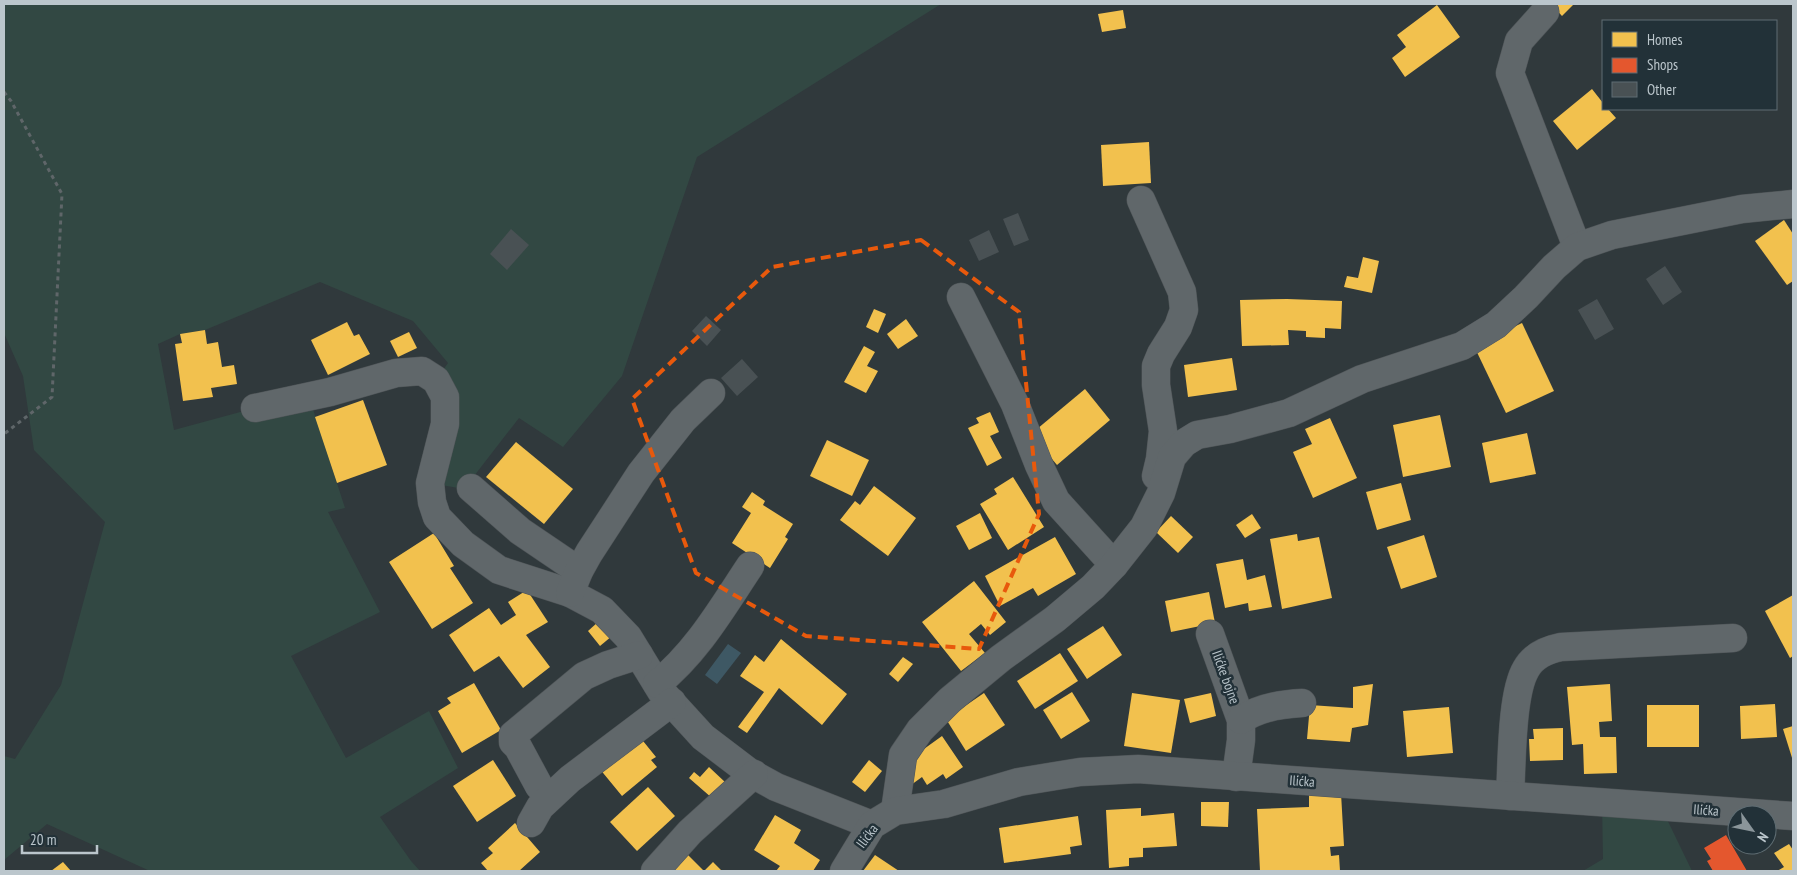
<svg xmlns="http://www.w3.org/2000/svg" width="1797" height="875" font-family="'PT Sans Narrow',sans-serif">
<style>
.green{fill:#324843}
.water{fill:#3e5864}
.homes{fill:#f2c14e}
.shops{fill:#e4572e}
.building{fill:#495154}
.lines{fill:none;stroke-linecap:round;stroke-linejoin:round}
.minor-casing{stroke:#4e5457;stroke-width:29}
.path{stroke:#5f6669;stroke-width:3;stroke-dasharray:4 4;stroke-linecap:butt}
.minor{stroke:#60676a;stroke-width:28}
.marked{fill:none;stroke:#e8590c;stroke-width:4;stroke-dasharray:10 6;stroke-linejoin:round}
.labels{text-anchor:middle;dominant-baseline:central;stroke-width:5;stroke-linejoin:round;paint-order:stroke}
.street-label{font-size:14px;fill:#bbc6cc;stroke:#223138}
</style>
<rect width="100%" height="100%" fill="#30393c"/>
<g class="green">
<polygon points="4,4 941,4 697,157 622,376 563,447 519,418 464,489 430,483 436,380 448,363 413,321 320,282 205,330 180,334 158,344 174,430 255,408 309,397 345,508 328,512 380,612 291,656 346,758 429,711 458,768 380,817 411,861 420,871 150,871 47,824 4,860 4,756 15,759 61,685 105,522 34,450 23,376 4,333"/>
<polygon points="1602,803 1661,807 1692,871 1583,871 1603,859"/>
</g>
<polygon class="water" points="728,644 741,653 717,684 705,675"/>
<g class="homes">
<polygon points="1551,4 1574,4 1562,16"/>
<polygon points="1437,5 1460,37 1405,77 1392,58 1406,47 1397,35"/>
<polygon points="1123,10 1126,28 1102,32 1098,14"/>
<polygon points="1592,89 1603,103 1603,109 1608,109 1616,118 1577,150 1553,121"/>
<polygon points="1149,142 1151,183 1103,186 1101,145"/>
<polygon points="1784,220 1793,234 1793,281 1787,285 1755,241"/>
<polygon points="1363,257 1379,261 1372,293 1344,287 1347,276 1358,278"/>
<polygon points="1287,299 1342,301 1341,329 1325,328 1325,338 1306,337 1306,331 1288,330 1289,345 1242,346 1240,300"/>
<polygon points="874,309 886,314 878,333 866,327"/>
<polygon points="906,319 918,336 898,349 887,334"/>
<polygon points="347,322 354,336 359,334 370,354 328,375 311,340"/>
<polygon points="1522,323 1554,391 1506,413 1474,346"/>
<polygon points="205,330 207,344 218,342 222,367 234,365 237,384 211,388 213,397 183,401 175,344 182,343 180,334"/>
<polygon points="409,332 417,348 398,357 390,341"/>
<polygon points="864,346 875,352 867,366 878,371 866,393 844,382"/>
<polygon points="1232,358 1237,390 1188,397 1184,365"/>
<polygon points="1085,389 1110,420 1057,465 1031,434"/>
<polygon points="363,400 387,465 337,483 315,417"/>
<polygon points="990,412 999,432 990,436 1002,458 987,466 968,428 979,423 976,418"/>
<polygon points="1440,415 1451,467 1403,477 1393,425"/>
<polygon points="1330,418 1357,478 1313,498 1293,452 1312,444 1305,429"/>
<polygon points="1527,433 1536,474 1490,483 1482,443"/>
<polygon points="827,440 869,460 852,496 810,476"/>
<polygon points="516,442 573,489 544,524 486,477"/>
<polygon points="1013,477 1044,527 1008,550 980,504 997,494 994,489"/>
<polygon points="1401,483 1411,520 1377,530 1366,492"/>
<polygon points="874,486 916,518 888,556 840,520 855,501 860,505"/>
<polygon points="752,492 765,501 763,505 793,524 785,537 788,539 770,568 732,543 751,513 742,507"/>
<polygon points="980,513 992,538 969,550 956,526"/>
<polygon points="1252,514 1261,528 1245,538 1236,525"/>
<polygon points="1171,516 1193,537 1178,553 1156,532"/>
<polygon points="434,533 454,566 450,568 473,603 432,629 389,562"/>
<polygon points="1297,534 1298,541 1319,537 1332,598 1282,609 1270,539"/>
<polygon points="1424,535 1437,577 1401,589 1387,547"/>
<polygon points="1055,537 1076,574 1038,596 1033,588 1000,606 985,576"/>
<polygon points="1243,559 1247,580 1265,575 1272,607 1249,611 1248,603 1225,608 1216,564"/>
<polygon points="974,581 1006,622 990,635 981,624 969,634 985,653 961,671 922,622"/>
<polygon points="527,590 548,622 526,635 550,667 523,688 499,656 474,672 449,635 489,608 501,625 516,615 508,602"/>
<polygon points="1209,592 1215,623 1171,632 1165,601"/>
<polygon points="1793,595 1793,656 1790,658 1765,611"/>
<polygon points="598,622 612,636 600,646 588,631"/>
<polygon points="1103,626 1122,655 1087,679 1067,649"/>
<polygon points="781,639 847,694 822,725 779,688 747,733 738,727 764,692 740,676 755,655 764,662"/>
<polygon points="1060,653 1078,681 1035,709 1017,681"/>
<polygon points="903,657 913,664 898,682 889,674"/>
<polygon points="474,683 501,730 462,753 438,711 451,703 447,698"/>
<polygon points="1373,684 1368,725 1352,728 1350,742 1307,739 1310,705 1353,708 1353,687"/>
<polygon points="1610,684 1612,721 1599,722 1600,737 1616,737 1617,773 1584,774 1583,744 1572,745 1567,687"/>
<polygon points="1072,692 1090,721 1061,739 1043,710"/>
<polygon points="984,693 1005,725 966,751 946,719"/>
<polygon points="1132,693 1180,700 1171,753 1124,746"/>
<polygon points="1211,693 1216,716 1190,723 1184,699"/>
<polygon points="1775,704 1777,737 1741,739 1740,706"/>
<rect x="1647" y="705" width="52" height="42"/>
<polygon points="1449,707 1453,753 1407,757 1403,711"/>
<polygon points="1793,726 1793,761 1783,729"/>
<polygon points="1563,728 1563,760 1530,761 1529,739 1534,739 1533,729"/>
<polygon points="639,736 656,757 651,760 657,767 622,796 599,768"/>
<polygon points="942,736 963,767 946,779 943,774 927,785 922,777 911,785 910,759"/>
<polygon points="493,760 516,796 477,822 453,786"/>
<polygon points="869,760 882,771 865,792 852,782"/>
<polygon points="709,767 726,783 712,798 689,778 694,772 700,777"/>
<polygon points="648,787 675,816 637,851 610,822"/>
<polygon points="1341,793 1344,846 1330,847 1331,856 1339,855 1340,871 1260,871 1257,809 1309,807 1309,794"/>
<polygon points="1201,802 1229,802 1228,827 1201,826"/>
<polygon points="1141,808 1141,816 1174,813 1177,846 1143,848 1143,857 1129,858 1129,866 1109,868 1106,810"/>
<polygon points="775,815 801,830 794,843 820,860 813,871 776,871 780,866 754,850"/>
<polygon points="1078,816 1082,845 1070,847 1071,854 1004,863 999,828"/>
<polygon points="515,823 540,852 519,871 488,871 481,863 493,853 488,848"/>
<polygon points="1789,844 1793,850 1793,871 1777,871 1784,867 1774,853"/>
<polygon points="685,852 704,871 713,862 722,871 666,871"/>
<polygon points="875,855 899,871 863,871"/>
<polygon points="63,862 71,871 51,871"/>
</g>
<polygon class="shops" points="1726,835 1747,871 1713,871 1707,861 1711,859 1704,848"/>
<g class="building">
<polygon points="1018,213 1029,240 1014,246 1003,219"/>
<polygon points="511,229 529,245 507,270 490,254"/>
<polygon points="989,230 999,252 979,261 969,240"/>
<polygon points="1665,266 1682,292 1663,305 1646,279"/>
<polygon points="1597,299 1614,329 1595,340 1578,310"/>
<polygon points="706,316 721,330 707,346 692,331"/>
<polygon points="742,359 758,377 737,396 721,378"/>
</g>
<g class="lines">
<g class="minor-casing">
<g id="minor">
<polyline points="1545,12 1519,41 1510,73 1577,247"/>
<polyline points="1141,200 1182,292 1184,310 1178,327 1161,354 1156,366 1156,385 1163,431 1160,459 1156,476"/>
<polyline points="961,297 1015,404 1039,465 1056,501 1114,565"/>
<polyline points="255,408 330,392 396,373 422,371 436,380 445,397 445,424 430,483 432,502 437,517 463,544 499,570 570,593 602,610 628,637 661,691 703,737 749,772 776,787 872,825"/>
<polyline points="471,488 520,531 579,571"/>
<polyline points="570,593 579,571 589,553 641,473 683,420 711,393"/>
<polyline points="1210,634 1241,720 1241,740 1236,777"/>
<path d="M657,684C697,652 722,608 750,566"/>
<path d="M1241,720C1258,708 1281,704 1302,703"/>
<polyline points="539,786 518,747 513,742 513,735 584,676 608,665 639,655"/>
<path d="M1510,796C1512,765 1511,694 1526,669C1533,656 1546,650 1561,647L1733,638"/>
<polyline points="895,811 903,755 920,730 950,700 1001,658 1055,619 1093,587 1114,565 1144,527 1161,493 1172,457 1184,443 1197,435 1230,429 1289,413 1362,379 1462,346 1496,325 1526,297 1554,267 1577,247 1612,235 1742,209 1793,204"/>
<polyline points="531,823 540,807 570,779 672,702"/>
<polyline points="655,871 690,832 754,774"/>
<polyline points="844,871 872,825 895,811 944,804 1019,782 1080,772 1138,769 1793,816"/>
</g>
</g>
<polyline class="path" points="4,92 11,101 62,194 52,397 4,434"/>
<use href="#minor" class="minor"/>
</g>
<path class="marked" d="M921,240L1019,312L1039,514L979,649L806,636L696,573L632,399L772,267Z"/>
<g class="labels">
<g class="street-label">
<text transform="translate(1226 677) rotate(70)">Ilićke bojne</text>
<text transform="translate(1302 781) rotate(4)">Ilićka</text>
<text transform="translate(1706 810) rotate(4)">Ilićka</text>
<text transform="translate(867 836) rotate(-53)">Ilićka</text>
</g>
</g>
<rect width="1797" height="875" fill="none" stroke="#bbc6cc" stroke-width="10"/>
<rect x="1602" y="20" width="175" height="90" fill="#223138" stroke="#5f6d73"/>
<rect x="1612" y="32" width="25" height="15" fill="#f2c14e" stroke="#5f6d73"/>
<text x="1647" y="45" font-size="15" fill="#bbc6cc">Homes</text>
<rect x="1612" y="58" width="25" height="15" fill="#e4572e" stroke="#5f6d73"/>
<text x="1647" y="70" font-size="15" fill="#bbc6cc">Shops</text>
<rect x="1612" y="82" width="25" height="15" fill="#495154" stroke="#5f6d73"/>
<text x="1647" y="95" font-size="15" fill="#bbc6cc">Other</text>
<g transform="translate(1752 830) rotate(123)"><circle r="24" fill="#223138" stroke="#5f6d73"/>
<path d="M0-4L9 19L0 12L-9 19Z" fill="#8a959a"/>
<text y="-8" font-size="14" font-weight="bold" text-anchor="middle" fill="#bbc6cc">N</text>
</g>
<path d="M22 845v8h75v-8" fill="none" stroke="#bbc6cc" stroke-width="2.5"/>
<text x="30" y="845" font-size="15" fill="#bbc6cc" stroke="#223138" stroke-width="4" paint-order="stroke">20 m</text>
</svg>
